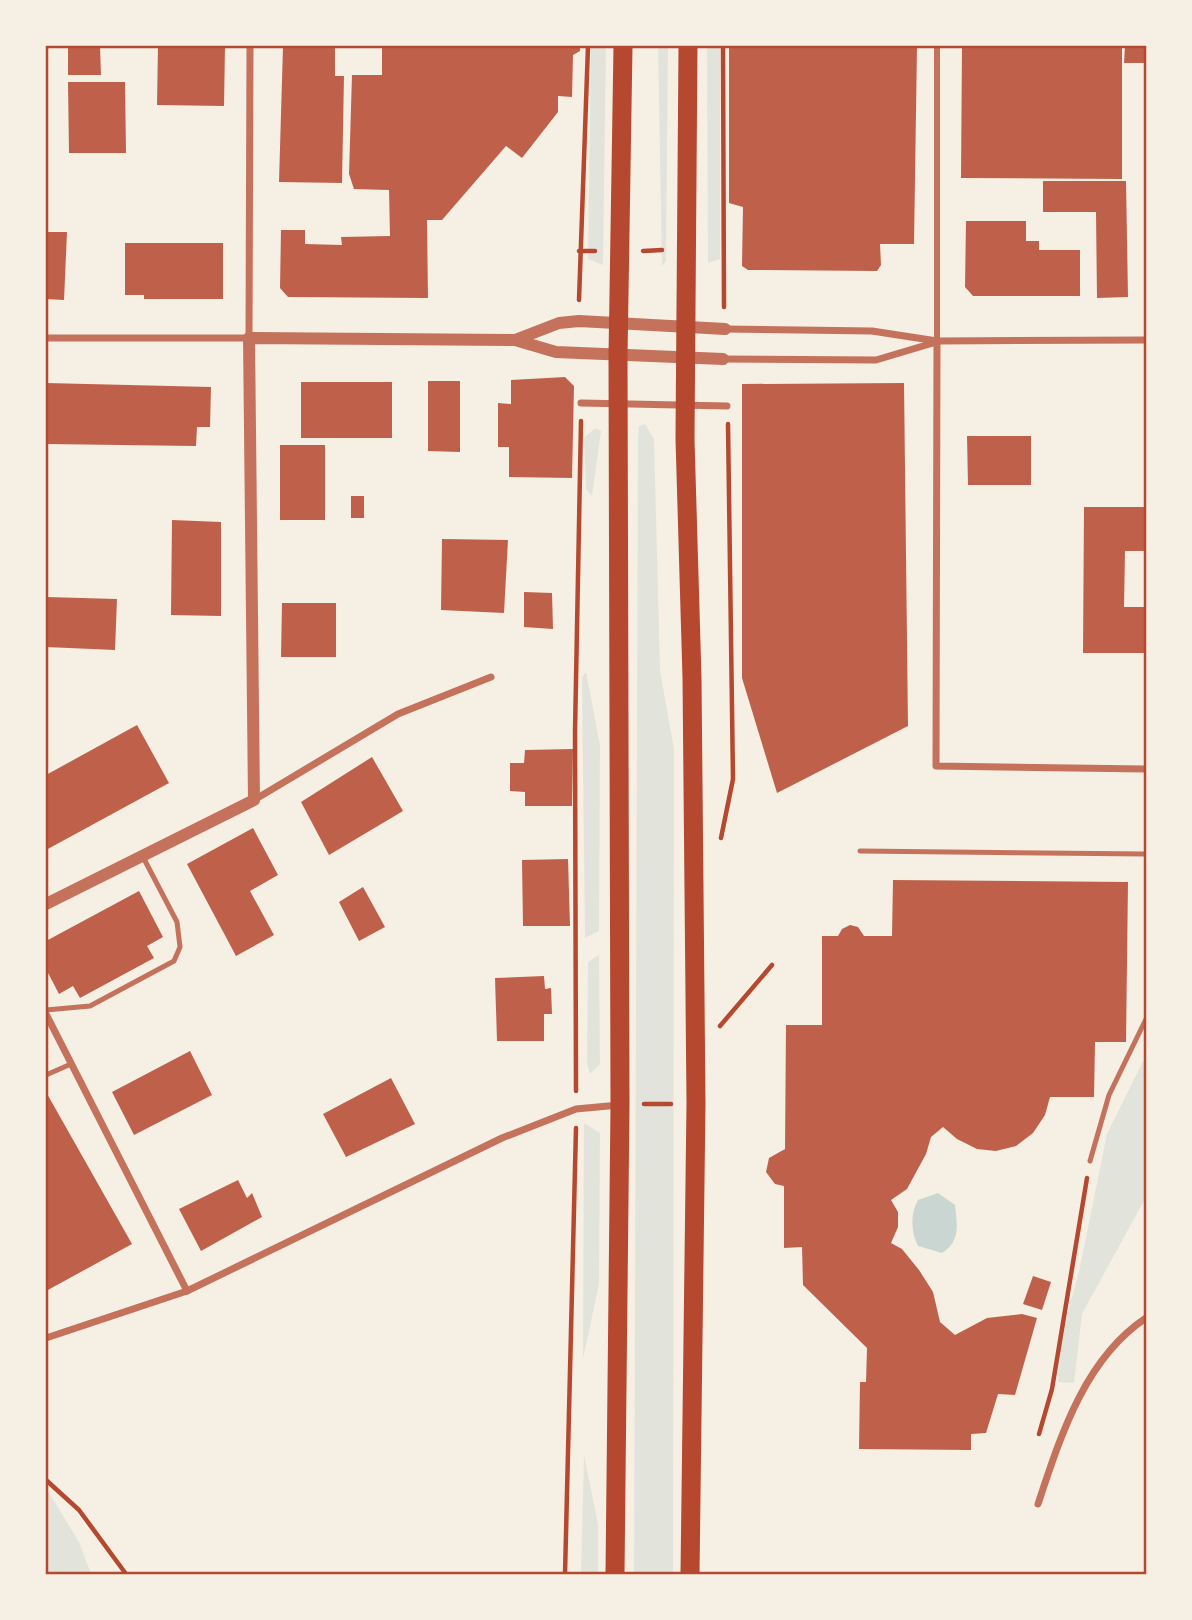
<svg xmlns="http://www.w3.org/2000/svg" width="1192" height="1620" font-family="'Archivo Narrow',sans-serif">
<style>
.green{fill:#e2e4dc}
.water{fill:#c9d6d2}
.building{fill:#bf614a}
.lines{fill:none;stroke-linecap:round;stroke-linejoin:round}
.path{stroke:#b5482f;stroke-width:4.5}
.service{stroke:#c5725c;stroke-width:5}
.pedestrian{stroke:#c5725c;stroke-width:6}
.minor{stroke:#c5725c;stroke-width:7}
.tertiary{stroke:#c5725c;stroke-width:12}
.trunk{stroke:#b5482f;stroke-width:19}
.neatline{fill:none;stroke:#b5482f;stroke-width:2.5}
</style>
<rect width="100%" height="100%" fill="#f6efe4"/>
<g class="green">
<polygon points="591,46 606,46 603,265 588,259"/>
<polygon points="658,46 668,46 666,261 662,266"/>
<polygon points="707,46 720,46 720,259 708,263"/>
<polygon points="645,424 654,439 660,671 674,749 673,1574 634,1574 638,439 639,426"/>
<polygon points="595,428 601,431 592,496 586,489 584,438"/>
<polygon points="586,672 600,745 599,931 585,938 582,677"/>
<polygon points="599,955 600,1064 590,1074 587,1063 588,962"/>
<polygon points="1146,1055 1146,1197 1082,1314 1074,1383 1058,1382 1061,1336 1079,1272 1107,1134"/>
<polygon points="584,1123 600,1133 599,1284 583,1359"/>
<polygon points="584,1455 598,1524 598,1574 581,1574"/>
<polygon points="46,1488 79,1542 91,1574 46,1574"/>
</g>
<path class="water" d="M938,1193L955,1205C957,1225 961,1241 942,1253L918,1246C911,1232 910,1214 918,1200Z"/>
<g class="building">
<polygon points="68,46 100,46 101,75 68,75"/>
<polygon points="158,46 225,46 224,106 157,105"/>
<polygon points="283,46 335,46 335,76 344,76 342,183 279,182"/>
<polygon points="382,46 580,46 580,51 573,55 572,97 558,96 558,112 522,158 506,146 442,220 427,220 428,298 288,297 280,288 281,230 305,230 305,244 342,245 341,237 390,236 389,190 354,189 349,174 352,75 382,75"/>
<polygon points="729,46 917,46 914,244 880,244 881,265 877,271 748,270 742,266 743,207 729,203"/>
<polygon points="962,46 1122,46 1122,179 961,178"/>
<polygon points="1125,46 1146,46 1146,63 1124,63"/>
<polygon points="68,82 125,82 126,153 69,153"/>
<polygon points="1043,181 1126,181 1128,297 1097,298 1096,212 1043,212"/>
<polygon points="966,221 1026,221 1026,241 1039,241 1039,250 1080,250 1080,296 973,296 965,287"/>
<polygon points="46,232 67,232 64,300 46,299"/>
<polygon points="125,243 223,243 223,299 144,299 144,295 125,295"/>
<polygon points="565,377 574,386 572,478 509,477 509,447 498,447 498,403 511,404 511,380"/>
<polygon points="428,381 460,381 460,452 428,451"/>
<rect x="301" y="382" width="91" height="56"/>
<polygon points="46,383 211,387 210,427 197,427 196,446 46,444"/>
<polygon points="904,383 908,726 777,793 742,678 742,384"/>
<polygon points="967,436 1031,436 1031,485 968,485"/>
<rect x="280" y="445" width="45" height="75"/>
<rect x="351" y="496" width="13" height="22"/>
<polygon points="1084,507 1146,507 1146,551 1125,551 1124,607 1146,607 1146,653 1083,653"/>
<polygon points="172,520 221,522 221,616 171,615"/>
<polygon points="442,539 508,540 504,613 441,610"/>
<polygon points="524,592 552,593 553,629 524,627"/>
<polygon points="46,597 117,599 115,650 46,647"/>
<polygon points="282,603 336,603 336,657 281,657"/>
<polygon points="137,725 169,783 46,850 46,775"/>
<polygon points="573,749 572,806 525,806 525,792 510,791 510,763 524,763 525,750"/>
<polygon points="372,757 403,811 329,855 301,802"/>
<polygon points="253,828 278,875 250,891 274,935 236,956 187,864"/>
<polygon points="568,859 570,926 523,926 522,860"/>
<polygon points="893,880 1128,882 1126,1042 1095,1042 1094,1097 1050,1097 1045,1115 1033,1133 1016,1146 996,1151 977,1149 957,1139 943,1127 931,1137 926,1154 907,1189 891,1200 898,1212 898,1227 891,1243 902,1249 919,1270 933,1292 940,1322 955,1335 987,1318 1022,1314 1037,1318 1015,1395 998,1394 986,1433 971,1434 971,1450 859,1449 860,1382 866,1382 867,1348 803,1285 802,1247 784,1248 784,1186 775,1184 766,1172 769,1158 785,1149 786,1025 822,1025 822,936 838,936 842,929 850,925 858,927 864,936 892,936"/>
<polygon points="363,887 385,927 359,941 339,902"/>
<polygon points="139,891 163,937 147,946 154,958 80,998 73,986 59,994 46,969 46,941"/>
<polygon points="544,976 545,989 551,988 552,1014 544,1014 544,1041 497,1041 495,978"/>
<polygon points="190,1051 212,1095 134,1135 112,1092"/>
<polygon points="391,1078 415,1124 346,1157 323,1114"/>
<polygon points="46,1092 132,1244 46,1291"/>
<polygon points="238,1180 247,1198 252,1193 262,1217 201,1251 179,1209"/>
<polygon points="1033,1276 1051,1282 1042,1310 1023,1304"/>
</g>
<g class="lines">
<g class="path">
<polyline points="723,46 724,307"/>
<polyline points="579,251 595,251"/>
<polyline points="643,251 662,250"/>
<polyline points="579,300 588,46"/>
<polyline points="721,838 733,779 728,424"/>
<polyline points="720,1026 772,965"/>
<polyline points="576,1091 575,732 581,421"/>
<polyline points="644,1104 671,1104"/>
<polyline points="1039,1434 1052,1389 1087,1178"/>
<polyline points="46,1480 79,1510 126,1574"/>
<polyline points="565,1574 576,1128"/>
</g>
<g class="service">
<polyline points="860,851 1146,854"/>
<polyline points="46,1010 90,1006 174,961 180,947 177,922 143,857"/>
<polyline points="46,1075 71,1064"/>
<polyline points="1090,1161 1109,1095 1146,1019"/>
</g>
<polyline class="pedestrian" points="937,46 937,341"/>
<g class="minor">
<polyline points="725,329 872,331 937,341 1146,340"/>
<polyline points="46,338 249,338 250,46"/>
<polyline points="937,341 936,766 1146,769"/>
<polyline points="723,359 876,360 933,343"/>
<polyline points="581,403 727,406"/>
<polyline points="254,800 398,714 491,677"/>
<polyline points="46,1014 187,1291"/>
<polyline points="46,1338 187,1291 502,1138 576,1109 619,1105"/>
<path d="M1038,1504C1060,1438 1084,1359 1146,1318"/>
</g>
<g class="tertiary">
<polyline points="515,340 559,323 579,321 725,329"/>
<polyline points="46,904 254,800 249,338 515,340 556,352 723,359"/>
</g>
<g class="trunk">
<polyline points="688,46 685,439 692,678 696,1103 690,1574"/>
<polyline points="615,1574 620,1105 618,356 623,46"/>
</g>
</g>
<rect width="1192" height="1620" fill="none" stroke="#f6efe4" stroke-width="94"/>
<rect x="47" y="47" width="1098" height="1526" class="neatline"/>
</svg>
